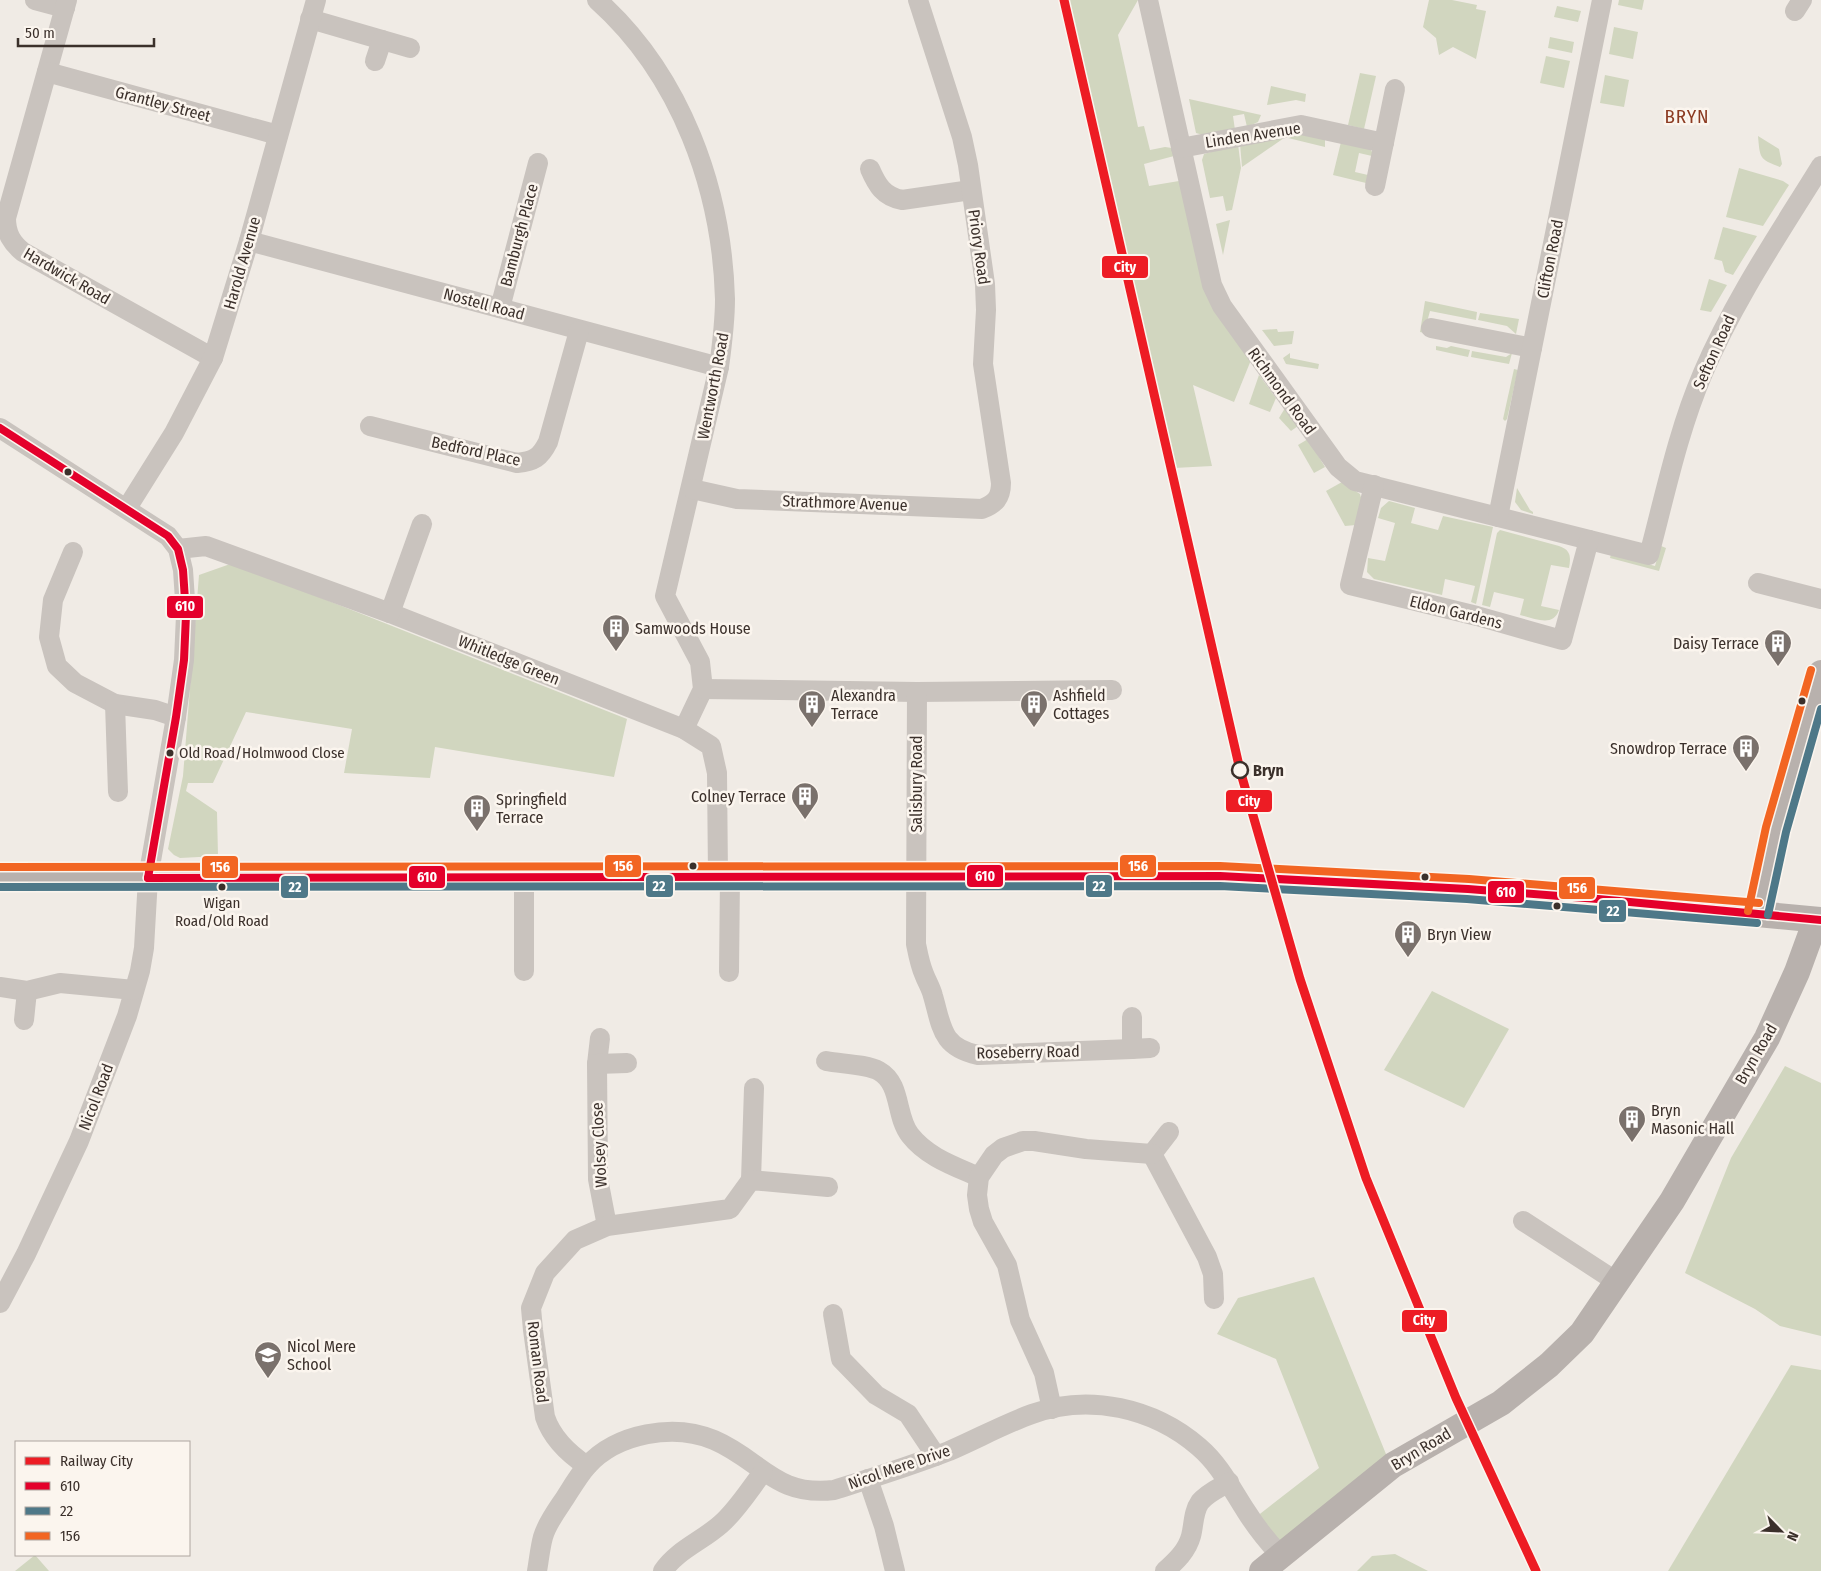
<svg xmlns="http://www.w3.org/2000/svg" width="1821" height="1571" font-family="'Fira Sans Condensed',sans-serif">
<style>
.green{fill:#d1d6bf}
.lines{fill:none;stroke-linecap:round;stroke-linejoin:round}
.minor{stroke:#c9c3be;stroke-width:20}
.major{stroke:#b8b1ad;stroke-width:26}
.bus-1-casing{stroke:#fbf5ee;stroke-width:11}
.bus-2-casing{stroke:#fbf5ee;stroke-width:11}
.bus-3-casing{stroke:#fbf5ee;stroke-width:11}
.bus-1{stroke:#e4002b;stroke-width:8}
.bus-2{stroke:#4e7888;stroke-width:8}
.bus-3{stroke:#f26522;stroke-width:8}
.rail-1-casing{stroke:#fbf5ee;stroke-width:12}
.rail-1{stroke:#ed1c24;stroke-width:9}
.bus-dot{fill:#3b302b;stroke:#fbf5ee;stroke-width:2}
.stop-dot{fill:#fbf5ee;stroke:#3b302b;stroke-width:2.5}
.labels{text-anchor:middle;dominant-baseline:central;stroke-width:5;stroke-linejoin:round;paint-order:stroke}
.bus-label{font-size:15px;fill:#3b302b;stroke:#fbf5ee;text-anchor:start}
.street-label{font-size:16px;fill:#3b302b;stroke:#fbf5ee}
.poi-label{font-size:16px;fill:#3b302b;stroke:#fbf5ee;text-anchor:start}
.stop-label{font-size:16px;font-weight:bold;fill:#3b302b;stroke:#fbf5ee;text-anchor:start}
.quarter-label{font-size:19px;letter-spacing:1px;fill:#8c3b22;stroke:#fbf5ee}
.line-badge{stroke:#fbf5ee;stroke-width:2}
.badge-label{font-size:14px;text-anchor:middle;font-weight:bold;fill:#fff}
</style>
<rect width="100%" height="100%" fill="#f0ebe5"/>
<g class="green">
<polygon points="1069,0 1138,0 1118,35 1138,127 1144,126 1150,150 1165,147 1172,148 1174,156 1144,164 1149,186 1179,181 1251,360 1234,402 1193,385 1212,466 1174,468"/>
<polygon points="1429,0 1452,0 1477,5 1476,9 1486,11 1476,59 1453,47 1439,55 1436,38 1423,27"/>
<polygon points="1619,0 1644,0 1642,10 1618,5"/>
<polygon points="1557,6 1581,11 1578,22 1554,17"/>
<polygon points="1614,27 1638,32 1633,59 1609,54"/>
<polygon points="1550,37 1574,42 1572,53 1548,48"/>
<polygon points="1546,56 1570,61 1564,88 1540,83"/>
<polygon points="1360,73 1376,76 1364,129 1348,125"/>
<polygon points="1605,75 1629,80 1624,107 1600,103"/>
<polygon points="1271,86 1306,94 1305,102 1296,100 1267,105"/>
<polygon points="1189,99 1261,115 1258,122 1247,127 1244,114 1233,116 1235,130 1203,135 1196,133"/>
<polygon points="1290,133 1325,138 1325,147 1288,138"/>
<path d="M1758,136L1779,149L1782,164L1780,167C1759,159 1760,158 1758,136Z"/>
<polygon points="1284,138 1242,167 1240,144"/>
<polygon points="1341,142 1369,148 1373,153 1372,156 1359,153 1355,172 1368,175 1366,183 1333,175"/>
<polygon points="1238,144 1241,168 1232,210 1226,211 1223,196 1210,198 1202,160 1204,154"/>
<polygon points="1739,168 1783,181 1789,185 1763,226 1726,217"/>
<polygon points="1230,220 1223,255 1216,224"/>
<polygon points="1723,227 1757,236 1733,275 1725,272 1722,261 1714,259"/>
<polygon points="1709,279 1727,285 1711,312 1700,310"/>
<polygon points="1425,301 1477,312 1476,320 1430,311 1424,333 1420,332"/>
<polygon points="1480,313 1519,319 1516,334 1507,326 1478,320"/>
<polygon points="1277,329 1278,332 1294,331 1292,344 1274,346 1262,330"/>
<polygon points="1436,346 1447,348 1451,346 1470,350 1468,357 1436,350"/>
<polygon points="1472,351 1506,357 1512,353 1509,364 1471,357"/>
<polygon points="1290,353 1290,358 1319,364 1318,369 1286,364 1283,358"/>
<polygon points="1514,369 1518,370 1507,419 1505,421 1503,419"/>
<polygon points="1259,375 1276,398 1270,412 1249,404"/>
<polygon points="1285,408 1298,426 1291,431 1279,418"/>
<polygon points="1308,439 1325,467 1314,473 1298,445"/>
<polygon points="1342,482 1360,494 1362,501 1356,525 1345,526 1326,491"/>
<polygon points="1517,488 1530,510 1533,512 1533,514 1521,510 1515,502"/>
<polygon points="1389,501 1415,508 1411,523 1438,530 1443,516 1493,527 1476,604 1471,602 1475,586 1445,579 1442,595 1374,579 1367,572 1368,558 1385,561 1395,523 1378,518 1381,508"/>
<path d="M1500,530L1559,546C1571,550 1571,557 1569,568L1551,565L1541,606L1559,610C1553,628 1534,618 1520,615L1524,599L1494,592L1490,607L1482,605L1497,533Z"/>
<polygon points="1661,546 1666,548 1659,571 1610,558 1611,554 1655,566"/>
<polygon points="233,563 627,719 614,777 435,747 430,778 344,773 352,729 246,712 213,783 188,783 186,791 217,812 218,856 180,858 174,855 168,849 183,776 199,575"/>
<polygon points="1432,991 1509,1029 1464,1108 1384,1070"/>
<polygon points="1785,1066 1821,1083 1821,1336 1780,1326 1755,1309 1685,1273 1731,1158"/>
<polygon points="1314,1277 1388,1459 1282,1551 1256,1517 1319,1468 1276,1359 1217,1334 1238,1298"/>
<polygon points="1791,1365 1821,1370 1821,1571 1668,1571"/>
<polygon points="1395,1554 1428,1571 1357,1571 1372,1556"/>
<polygon points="35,1555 49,1571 15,1571"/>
</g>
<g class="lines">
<g class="minor">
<polyline points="35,0 65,8"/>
<path d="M67,0L6,218C6,234 12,243 23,252L213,358"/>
<path d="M597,0C681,75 722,189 725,299C725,322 722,345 719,367L665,596L700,662L703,689L684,729"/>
<path d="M1148,0L1212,285L1222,306L1338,467L1355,481L1649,555C1665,495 1678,431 1703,373C1734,300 1779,234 1821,166"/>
<polyline points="1795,11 1802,0"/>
<polyline points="310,19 410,48"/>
<polyline points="375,61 382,40"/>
<polyline points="47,72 278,135"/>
<polyline points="1181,148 1301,125 1384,143"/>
<path d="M870,169C877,185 883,196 902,200L971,190"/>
<polyline points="1375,186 1395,89"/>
<polyline points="249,241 719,367"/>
<polyline points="500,308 538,163"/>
<polyline points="1431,328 1532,348"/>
<path d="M370,426L517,463C534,461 540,458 548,442L579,331"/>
<polyline points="0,428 168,536 178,549 183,570 186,615 184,660 176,717 148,878 144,948 140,971 127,1016 79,1141 26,1254 0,1303"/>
<polyline points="1374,485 1350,585 1477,616 1562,640 1589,540"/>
<path d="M692,489L737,499L982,509C995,504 1001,498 1001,483L983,364L986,310L985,284L968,165L962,137L918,0"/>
<polyline points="127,508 174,433 213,358 249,241 316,0"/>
<polyline points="1498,517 1602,0"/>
<polyline points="178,549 206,546 390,613 684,729 711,746 717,773 718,876"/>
<polyline points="73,552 53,600 49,637 57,666 75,683 115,704 155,710 176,717"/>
<polyline points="1758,583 1821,599"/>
<polyline points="390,613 422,524"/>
<polyline points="703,689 917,692 1112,690"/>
<path d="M917,692L916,944C918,954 920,965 924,974C927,982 931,988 933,996C942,1027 941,1047 978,1055L1132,1049"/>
<polyline points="115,704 118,792"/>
<polyline points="524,878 524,971"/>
<polyline points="729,972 730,876"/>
<polyline points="0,987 27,991 60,983 134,990"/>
<polyline points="1132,1017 1132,1049 1150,1048"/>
<polyline points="24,1020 27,991"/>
<polyline points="600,1038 597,1064 598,1179 607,1226"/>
<path d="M826,1061C841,1064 866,1064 879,1071C902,1084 895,1116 910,1135C927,1157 954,1166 979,1177"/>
<polyline points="597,1064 627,1063"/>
<polyline points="1169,1132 1152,1154 1207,1257 1213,1274 1214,1299"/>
<polyline points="751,1180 754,1088"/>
<polyline points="1523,1221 1617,1282"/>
<polyline points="833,1314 841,1359 876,1395 908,1414 936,1456"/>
<polyline points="1052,1409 1044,1373 1020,1320 1007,1265 983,1222 979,1209 977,1195 979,1177 994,1155 1003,1148 1023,1141 1034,1141 1086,1149 1152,1154"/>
<path d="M587,1466C569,1454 552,1438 545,1417L533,1330L531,1308L545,1273L575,1240L607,1226L730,1209L751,1180L828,1187"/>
<polyline points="868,1479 884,1526 895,1571"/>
<path d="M537,1571C539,1560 540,1548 543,1537C547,1523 557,1510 565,1498C572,1487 579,1475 587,1466C617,1433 674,1423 714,1440C761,1460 775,1497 834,1490C872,1478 911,1466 949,1451C977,1439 1004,1424 1032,1414C1089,1393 1154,1408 1199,1447C1220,1465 1231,1488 1246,1511C1256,1527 1268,1542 1281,1556"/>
<path d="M663,1571C677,1550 702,1541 721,1524C737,1510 750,1489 763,1472"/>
<path d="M1165,1571C1176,1561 1187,1551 1191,1536C1194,1525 1193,1512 1200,1502C1207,1493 1219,1488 1229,1482"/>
</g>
<g class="major">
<polyline points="0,877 1220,876 1468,889 1598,899 1821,920"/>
<polyline points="1758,913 1776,830 1821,673"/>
<polyline points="1262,1571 1393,1465 1501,1403 1549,1365 1582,1333 1672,1201 1767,1038 1797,972 1816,920"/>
</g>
<g class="bus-1-casing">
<g id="bus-1">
<polyline points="0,428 168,536 178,549 183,570 186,615 184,660 176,717 148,878"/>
<polyline points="148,878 1220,876 1468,889 1598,899 1821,920"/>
</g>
</g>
<g class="bus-2-casing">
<g id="bus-2">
<polyline points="0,887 1220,886 1467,899 1757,923"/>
<polyline points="1768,915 1786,832 1821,709"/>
</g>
</g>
<g class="bus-3-casing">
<g id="bus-3">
<polyline points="0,867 1220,866 1469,879 1759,903"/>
<polyline points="1748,911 1766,827 1811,670"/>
</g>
</g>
<use href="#bus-1" class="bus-1"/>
<use href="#bus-2" class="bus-2"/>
<use href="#bus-3" class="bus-3"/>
<g class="rail-1-casing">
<polyline id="rail-1" points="1064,0 1240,770 1300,979 1366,1178 1456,1398 1536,1571"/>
</g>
<use href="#rail-1" class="rail-1"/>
</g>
<defs>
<g id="building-pin" transform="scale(1.4375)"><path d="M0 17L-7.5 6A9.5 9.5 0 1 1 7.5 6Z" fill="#7a716c" stroke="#fbf5ee"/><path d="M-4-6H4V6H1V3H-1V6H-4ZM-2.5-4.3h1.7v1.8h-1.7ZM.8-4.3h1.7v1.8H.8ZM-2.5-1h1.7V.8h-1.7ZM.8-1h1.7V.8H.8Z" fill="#fff"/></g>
<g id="school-pin" transform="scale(1.4375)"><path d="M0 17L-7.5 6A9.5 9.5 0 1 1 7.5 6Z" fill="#7a716c" stroke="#fbf5ee"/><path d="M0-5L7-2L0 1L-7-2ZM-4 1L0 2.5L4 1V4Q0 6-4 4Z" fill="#fff"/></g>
</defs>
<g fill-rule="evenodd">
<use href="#building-pin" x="616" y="628"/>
<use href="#building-pin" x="1778" y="643"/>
<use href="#building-pin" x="812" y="704"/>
<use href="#building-pin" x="1034" y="704"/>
<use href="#building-pin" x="1746" y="748"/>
<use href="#building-pin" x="805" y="796"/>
<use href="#building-pin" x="477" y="808"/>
<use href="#building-pin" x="1408" y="934"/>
<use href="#building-pin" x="1632" y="1119"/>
<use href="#school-pin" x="268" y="1355"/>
</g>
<g class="bus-dot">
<circle cx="68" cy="472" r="4.5"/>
<circle cx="1802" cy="701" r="4.5"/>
<circle cx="170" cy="753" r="4.5"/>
<circle cx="693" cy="866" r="4.5"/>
<circle cx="1425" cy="877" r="4.5"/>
<circle cx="222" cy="887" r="4.5"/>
<circle cx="1557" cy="906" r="4.5"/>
</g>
<circle class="stop-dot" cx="1240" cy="770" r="8"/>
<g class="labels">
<g class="bus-label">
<text x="179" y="753">Old Road/Holmwood Close</text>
<text x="222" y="903" text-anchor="middle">Wigan<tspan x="222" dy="18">Road/Old Road</tspan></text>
</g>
<g class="street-label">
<text transform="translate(163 104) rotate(15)">Grantley Street</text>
<text transform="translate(1253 135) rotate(-9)">Linden Avenue</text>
<text transform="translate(519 235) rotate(-75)">Bamburgh Place</text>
<text transform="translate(979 247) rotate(82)">Priory Road</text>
<text transform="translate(1550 259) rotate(-79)">Clifton Road</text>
<text transform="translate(242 263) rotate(-74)">Harold Avenue</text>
<text transform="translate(67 276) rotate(30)">Hardwick Road</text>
<text transform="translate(484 304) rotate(15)">Nostell Road</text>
<text transform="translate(1714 352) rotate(-66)">Sefton Road</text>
<text transform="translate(713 386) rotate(-79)">Wentworth Road</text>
<text transform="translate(1282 391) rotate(54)">Richmond Road</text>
<text transform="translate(476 451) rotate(12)">Bedford Place</text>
<text transform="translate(845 503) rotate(2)">Strathmore Avenue</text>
<text transform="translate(1456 612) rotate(14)">Eldon Gardens</text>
<text transform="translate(509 660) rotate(22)">Whitledge Green</text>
<text transform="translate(916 784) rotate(-90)">Salisbury Road</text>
<text transform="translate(1028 1052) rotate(-1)">Roseberry Road</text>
<text transform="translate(1756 1054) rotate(-60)">Bryn Road</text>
<text transform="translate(96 1097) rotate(-69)">Nicol Road</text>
<text transform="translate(599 1145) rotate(-93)">Wolsey Close</text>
<text transform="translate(538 1362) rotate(83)">Roman Road</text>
<text transform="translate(1421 1449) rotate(-31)">Bryn Road</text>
<text transform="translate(899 1467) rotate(-19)">Nicol Mere Drive</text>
</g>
<g class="poi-label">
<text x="635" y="628">Samwoods House</text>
<text x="1759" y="643" text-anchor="end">Daisy Terrace</text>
<text x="831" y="695">Alexandra<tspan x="831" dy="18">Terrace</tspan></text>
<text x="1053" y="695">Ashfield<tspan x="1053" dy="18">Cottages</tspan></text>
<text x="1727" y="748" text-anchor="end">Snowdrop Terrace</text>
<text x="786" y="796" text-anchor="end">Colney Terrace</text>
<text x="496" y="799">Springfield<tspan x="496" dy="18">Terrace</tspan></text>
<text x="1427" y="934">Bryn View</text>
<text x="1651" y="1110">Bryn<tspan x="1651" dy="18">Masonic Hall</tspan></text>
<text x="287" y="1346">Nicol Mere<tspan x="287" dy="18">School</tspan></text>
</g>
<g class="stop-label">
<text x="1253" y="770">Bryn</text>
</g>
<g class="quarter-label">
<text x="1687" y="116">BRYN</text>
</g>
</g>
<g class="line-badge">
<rect x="1101" y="255" width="48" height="24" rx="5" fill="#ed1c24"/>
<rect x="166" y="595" width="38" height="24" rx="5" fill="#e4002b"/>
<rect x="1225" y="789" width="48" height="24" rx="5" fill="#ed1c24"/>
<rect x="1119" y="854" width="38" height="24" rx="5" fill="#f26522"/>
<rect x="604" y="854" width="38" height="24" rx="5" fill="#f26522"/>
<rect x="201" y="855" width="38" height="24" rx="5" fill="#f26522"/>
<rect x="966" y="864" width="38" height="24" rx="5" fill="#e4002b"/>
<rect x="408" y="865" width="38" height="24" rx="5" fill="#e4002b"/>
<rect x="1085" y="874" width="28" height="24" rx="5" fill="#4e7888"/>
<rect x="645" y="874" width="29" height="24" rx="5" fill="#4e7888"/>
<rect x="280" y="875" width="29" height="24" rx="5" fill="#4e7888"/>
<rect x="1558" y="876" width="38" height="24" rx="5" fill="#f26522"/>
<rect x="1487" y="880" width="38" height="24" rx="5" fill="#e4002b"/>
<rect x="1598" y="899" width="29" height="24" rx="5" fill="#4e7888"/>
<rect x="1401" y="1309" width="47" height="24" rx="5" fill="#ed1c24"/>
</g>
<g class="badge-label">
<text x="1125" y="272">City</text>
<text x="185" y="611">610</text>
<text x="1249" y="806">City</text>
<text x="1138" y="871">156</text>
<text x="623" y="871">156</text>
<text x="220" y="872">156</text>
<text x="985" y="881">610</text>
<text x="427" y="882">610</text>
<text x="1099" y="891">22</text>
<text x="659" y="891">22</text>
<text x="295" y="892">22</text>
<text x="1577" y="893">156</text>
<text x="1506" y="897">610</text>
<text x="1613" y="916">22</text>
<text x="1424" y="1325">City</text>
</g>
<rect x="15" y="1441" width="175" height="115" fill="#fbf5ee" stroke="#aea6a0"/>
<rect x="25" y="1457" width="25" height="8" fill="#ed1c24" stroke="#aea6a0"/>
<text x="60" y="1466" font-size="15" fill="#3b302b">Railway City</text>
<rect x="25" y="1482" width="25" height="8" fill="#e4002b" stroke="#aea6a0"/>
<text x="60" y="1491" font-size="15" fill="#3b302b">610</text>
<rect x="25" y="1507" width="25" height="8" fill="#4e7888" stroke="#aea6a0"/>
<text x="60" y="1516" font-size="15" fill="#3b302b">22</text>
<rect x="25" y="1532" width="25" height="8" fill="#f26522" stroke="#aea6a0"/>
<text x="60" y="1541" font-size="15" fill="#3b302b">156</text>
<g transform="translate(1781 1531) rotate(114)" stroke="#fbf5ee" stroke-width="4" paint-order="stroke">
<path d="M0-4L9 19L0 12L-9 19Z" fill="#3b302b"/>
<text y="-8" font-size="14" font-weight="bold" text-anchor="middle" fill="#3b302b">N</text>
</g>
<path d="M18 38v8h136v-8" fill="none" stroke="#3b302b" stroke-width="2.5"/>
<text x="25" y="38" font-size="15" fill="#3b302b" stroke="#fbf5ee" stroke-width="4" paint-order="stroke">50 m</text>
</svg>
